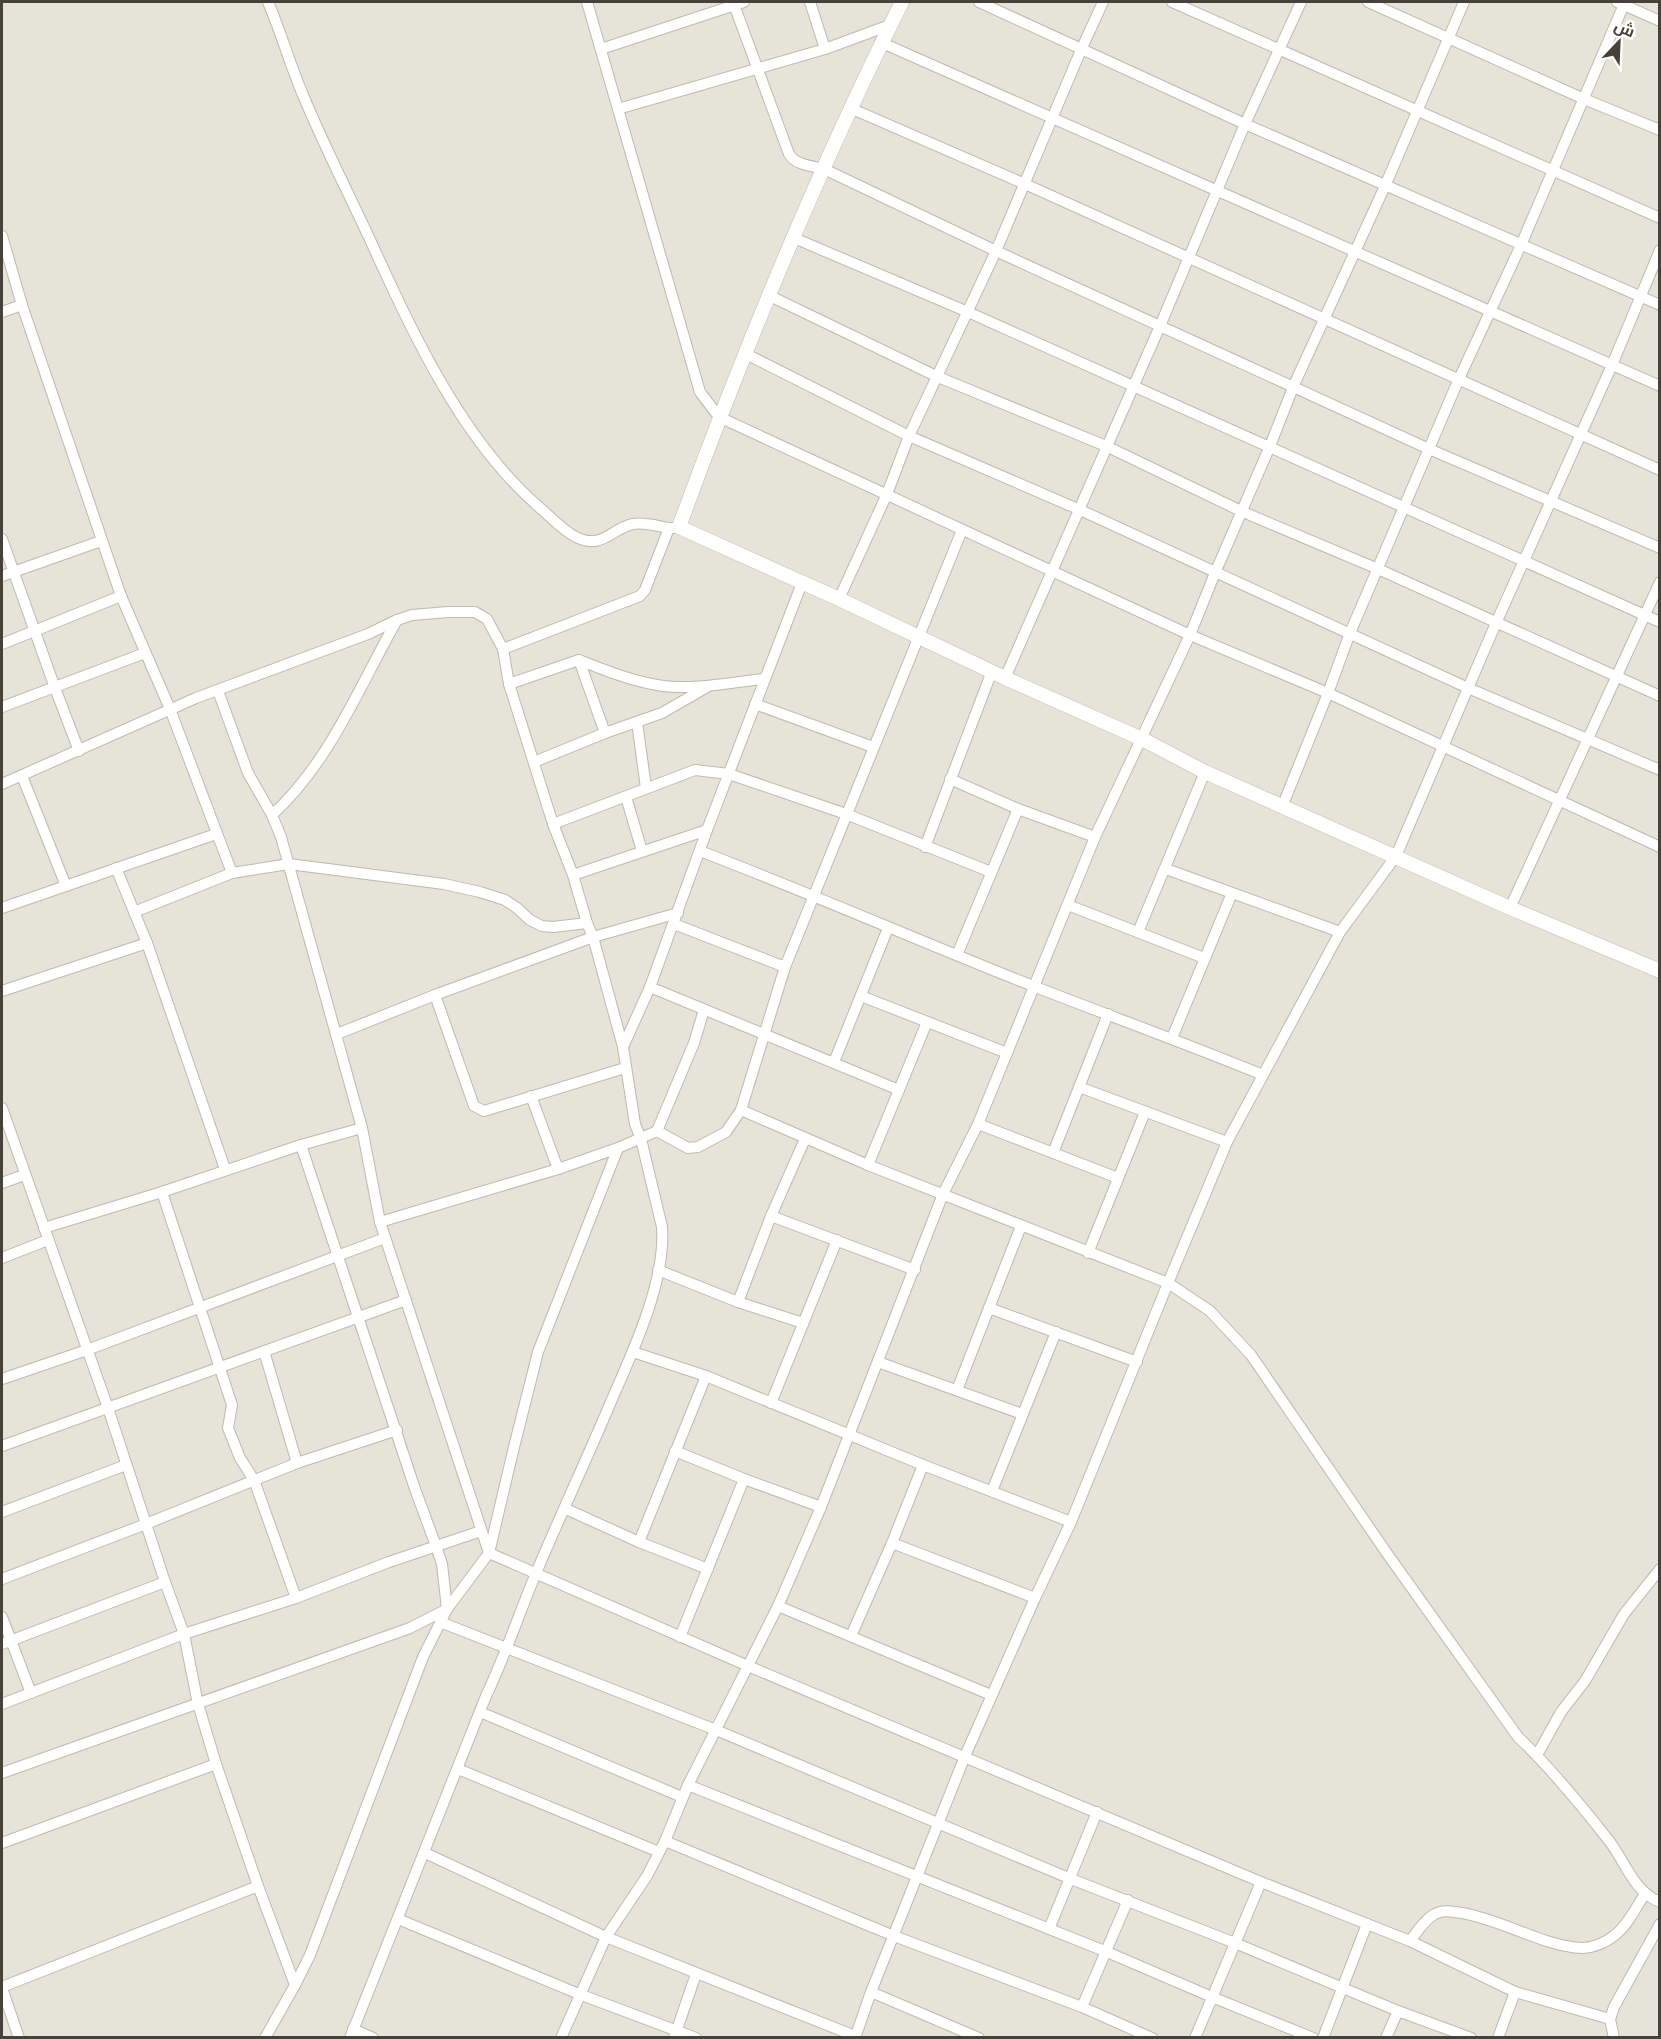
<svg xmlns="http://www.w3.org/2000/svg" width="1661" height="2039" font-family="Lato,Cairo,sans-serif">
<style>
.residential{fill:#e6e3d8}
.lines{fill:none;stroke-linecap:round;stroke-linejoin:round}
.minor-casing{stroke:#bdb9ad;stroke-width:12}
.tertiary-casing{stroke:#bdb9ad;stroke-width:15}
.minor{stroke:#fff;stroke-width:10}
.tertiary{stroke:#fff;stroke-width:14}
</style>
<rect width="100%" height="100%" fill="#f3f0e9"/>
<rect class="residential" x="2" y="2" width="1657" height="2035"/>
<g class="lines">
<g class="minor-casing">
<g id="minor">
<path d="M268,2C281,32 290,65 303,95C324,146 349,194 372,244C414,336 462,440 539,507C551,517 564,532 578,538C603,549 612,528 633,524C644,522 657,526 669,528"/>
<polyline points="587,2 700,392 719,417 1190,635 1328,693 1660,847"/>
<path d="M733,2L789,154C795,165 812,166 824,169L996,251L1429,449L1660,548"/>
<polyline points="810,2 825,49"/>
<polyline points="979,2 1245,124 1660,305"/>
<polyline points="1172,2 1660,218"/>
<polyline points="1368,2 1584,99 1660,130"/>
<polyline points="1617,2 1660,21"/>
<polyline points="880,42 1660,386"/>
<polyline points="601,49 744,2"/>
<polyline points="850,108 1025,184 1660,470"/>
<polyline points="618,109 825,49 890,25"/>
<polyline points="2,236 22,305 121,596 170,709 232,873"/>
<polyline points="794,238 968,312 1660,622"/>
<polyline points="770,296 938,377 1106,446 1243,512 1378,569 1660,696"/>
<polyline points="2,312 22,305"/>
<polyline points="744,353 909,436 1078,509 1468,688 1660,770"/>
<polyline points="2,539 55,688 79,751"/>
<polyline points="2,576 101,541"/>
<polyline points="839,599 887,494 909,436 996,251 1081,50 1103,2"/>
<polyline points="2,644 121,596"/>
<polyline points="503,649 640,596 645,590 669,528 676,528"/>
<polyline points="579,660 605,733"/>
<polyline points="1005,678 1160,326 1245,124 1301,2"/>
<path d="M509,684L579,660C607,671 634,682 663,686C696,690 732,682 765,679"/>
<polyline points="218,691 248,773 272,815 281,837 362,1128 380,1222 489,1553 748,1666 1261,1882 1410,1941 1515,1992 1610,2019"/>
<polyline points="755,704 873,747"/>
<polyline points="2,707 145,653"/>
<polyline points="637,722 646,788"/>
<polyline points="534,762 605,733 662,713 707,687"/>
<polyline points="22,776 66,886"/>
<polyline points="950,779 1018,809 1095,837"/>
<path d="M2,784L196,698L368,634L397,620L412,615L448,612H475L487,619L503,649L509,684L553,824L573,875L587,923L593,937L623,1047L635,1124L641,1139L662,1227C666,1280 634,1349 613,1397C588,1456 561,1514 536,1573C519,1614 505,1656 486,1696L350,2038"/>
<polyline points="626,797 642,851"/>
<polyline points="1282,807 1328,693 1350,633 1458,381 1521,245 1625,2"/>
<path d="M272,815C330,762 359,687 397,620"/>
<polyline points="553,824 695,770 729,774 846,814 991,872"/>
<polyline points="925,847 992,671"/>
<path d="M700,851C812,894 922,942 1033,986C1110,1016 1187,1044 1263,1075"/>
<polyline points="116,868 147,943 225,1169"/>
<polyline points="1166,869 1340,932"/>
<polyline points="573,875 707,830"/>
<polyline points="1068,905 1204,958"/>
<polyline points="2,908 216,834"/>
<polyline points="1510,908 1660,582"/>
<polyline points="134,912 232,873 289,864 444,884 480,892 505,900 517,908 530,920 542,926 553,927 587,923"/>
<polyline points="674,924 785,967"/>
<polyline points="1138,932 1205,772"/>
<polyline points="957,955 1018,809"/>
<polyline points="650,987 899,1090"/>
<polyline points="2,991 147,943"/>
<polyline points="435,995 474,1106 484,1111 625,1068"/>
<polyline points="861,996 1007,1053"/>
<polyline points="337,1034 435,995 593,937 678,913"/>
<polyline points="1172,1038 1232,893"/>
<polyline points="623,1047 650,987 707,830 802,583"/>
<polyline points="834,1062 888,928"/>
<polyline points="1079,1087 1227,1142"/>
<polyline points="531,1096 558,1169"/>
<polyline points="2,1108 108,1408 165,1582 184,1634 198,1704 216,1764 258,1886 295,1985"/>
<path d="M741,1110L868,1165L1168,1283L1210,1311L1251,1355L1386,1552L1518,1737C1551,1768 1581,1805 1610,1842C1625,1862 1634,1892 1660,1902"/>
<polyline points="978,1124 1118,1178"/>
<polyline points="657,1131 694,1043 704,1010"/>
<polyline points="1053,1153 1108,1014"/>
<polyline points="868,1165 927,1022"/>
<polyline points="2,1183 24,1175"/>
<polyline points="162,1192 232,1405 228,1428 240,1458 254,1480 296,1598"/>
<polyline points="771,1216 915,1270"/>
<polyline points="380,1222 558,1169 618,1148 657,1131 688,1148 698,1147 726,1132 741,1110 785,967 962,530"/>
<polyline points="44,1228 162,1192 301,1145 362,1128"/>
<polyline points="1088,1253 1145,1112"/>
<polyline points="2,1258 48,1240"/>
<polyline points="658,1270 738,1302 803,1323"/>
<polyline points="738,1302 771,1216 805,1139"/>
<polyline points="989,1308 1137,1362"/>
<polyline points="264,1351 297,1463"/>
<polyline points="633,1352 706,1376 923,1465 1071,1522"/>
<polyline points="878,1362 1022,1414"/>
<polyline points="2,1379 87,1350 385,1238"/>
<polyline points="957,1390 1021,1226"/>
<polyline points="771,1403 837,1240"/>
<polyline points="2,1446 406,1300"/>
<polyline points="675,1451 744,1479 821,1507"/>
<polyline points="992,1491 1056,1332"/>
<polyline points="566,1509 639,1542 708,1569"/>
<polyline points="2,1512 126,1465"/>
<polyline points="639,1542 706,1376"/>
<polyline points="892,1543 1035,1598"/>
<polyline points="2,1579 146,1524 297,1463 397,1430"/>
<polyline points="778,1606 991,1695"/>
<polyline points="2,1617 31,1693"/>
<polyline points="440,1622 716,1730 1071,1879 1235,1943 1398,2011 1471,2038"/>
<polyline points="851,1636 892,1543 923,1465"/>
<polyline points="680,1637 744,1479"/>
<polyline points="2,1644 165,1582"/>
<polyline points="2,1704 184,1634 296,1598 389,1562 481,1531"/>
<polyline points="480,1712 682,1797"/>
<polyline points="1537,1755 1561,1712 1585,1681 1624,1614 1660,1569"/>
<polyline points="458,1769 659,1852"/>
<polyline points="2,1773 410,1628 447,1609 489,1553 514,1447 538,1352 618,1148"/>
<polyline points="688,1785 1107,1952 1212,1997 1313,2038"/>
<polyline points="665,1841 894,1936 1082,2007 1152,2038"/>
<polyline points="2,1843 216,1764"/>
<polyline points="425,1853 606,1937 855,2036"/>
<polyline points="398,1919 579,1994 696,2038"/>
<polyline points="1049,1929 1097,1812"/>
<path d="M1410,1941C1417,1932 1425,1919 1435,1914C1444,1909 1453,1912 1462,1913C1503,1920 1540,1945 1581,1948C1593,1948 1607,1942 1615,1935C1628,1925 1636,1907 1645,1894"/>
<polyline points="2,1987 258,1886"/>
<polyline points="2,1988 19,2038"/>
<polyline points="871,1992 979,2038"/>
<polyline points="1082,2007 1128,1900"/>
<polyline points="353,2029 373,2038"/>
<polyline points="265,2038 295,1985 310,1955 423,1657 447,1609 442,1564 436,1546 415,1489 301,1145"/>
<polyline points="561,2038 606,1937 647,1876 665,1841 688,1785 778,1606 821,1507 943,1194 978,1124 1095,837 1190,635 1215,573 1270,446 1294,385 1385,186 1464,2"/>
<polyline points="674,2038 696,1974"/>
<polyline points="855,2038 871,1992 965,1756 1035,1598 1071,1522 1168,1283 1227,1142 1340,932 1396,856 1496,623 1612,365 1660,250"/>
<polyline points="1195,2038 1261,1882"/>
<polyline points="1323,2038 1367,1924"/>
<polyline points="1386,2038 1398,2011"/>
<polyline points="1498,2038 1515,1992"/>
<polyline points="1614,2038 1610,2019 1614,2007 1660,1924"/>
</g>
</g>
<g class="tertiary-casing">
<path id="tertiary" d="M902,2C817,172 744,349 679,527L839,599L1005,678L1142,739L1205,772L1510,908L1660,971"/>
</g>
<use href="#minor" class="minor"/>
<use href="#tertiary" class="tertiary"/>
</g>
<rect width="1661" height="2039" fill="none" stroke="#464139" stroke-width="6"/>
<g transform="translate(1619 42) rotate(23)" stroke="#ffffff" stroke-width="4.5" paint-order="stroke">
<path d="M0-4.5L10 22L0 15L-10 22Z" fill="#464139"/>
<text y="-9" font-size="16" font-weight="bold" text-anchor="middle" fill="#464139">ش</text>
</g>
</svg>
